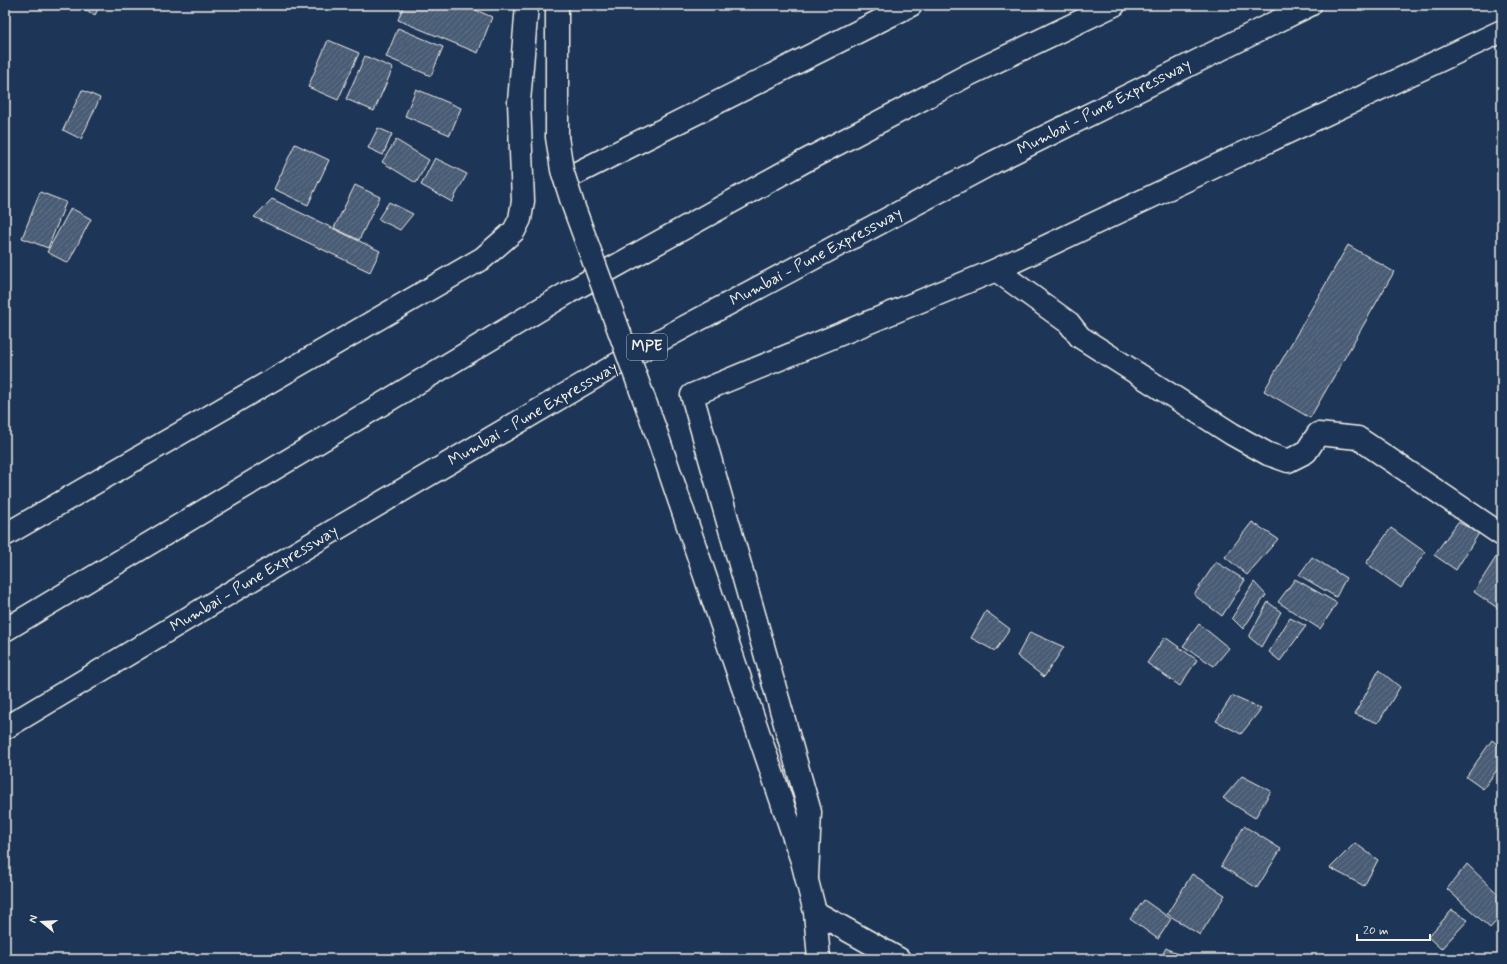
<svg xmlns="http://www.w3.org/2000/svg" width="1507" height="964" font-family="Mynerve,sans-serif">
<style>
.building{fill:url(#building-hatch);stroke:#f4f1e8}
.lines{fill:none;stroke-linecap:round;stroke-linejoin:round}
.street-casing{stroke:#f4f1e8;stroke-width:25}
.highway-casing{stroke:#f4f1e8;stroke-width:25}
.street{stroke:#1d3557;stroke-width:22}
.highway{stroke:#1d3557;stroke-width:22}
.street-bridge-casing{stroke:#f4f1e8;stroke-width:25;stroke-linecap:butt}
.street-bridge{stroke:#1d3557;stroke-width:22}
.labels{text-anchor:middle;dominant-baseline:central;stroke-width:3;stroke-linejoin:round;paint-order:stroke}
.shield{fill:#1d3557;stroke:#b4b9bc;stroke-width:1}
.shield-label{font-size:15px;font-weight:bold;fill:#f4f1e8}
.street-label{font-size:16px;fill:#f4f1e8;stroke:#1d3557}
</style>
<defs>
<pattern id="building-hatch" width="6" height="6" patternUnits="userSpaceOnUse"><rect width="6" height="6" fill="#485b74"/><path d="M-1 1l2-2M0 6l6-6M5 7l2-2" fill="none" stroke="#637388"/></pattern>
</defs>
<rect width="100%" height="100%" fill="#1d3557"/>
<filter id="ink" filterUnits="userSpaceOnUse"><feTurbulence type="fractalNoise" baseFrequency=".025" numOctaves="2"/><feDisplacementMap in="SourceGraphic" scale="8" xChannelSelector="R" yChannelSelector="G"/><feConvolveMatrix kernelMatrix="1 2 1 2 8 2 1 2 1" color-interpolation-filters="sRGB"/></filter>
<g filter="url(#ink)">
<g class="building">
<polygon points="76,5 100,5 95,15"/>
<polygon points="404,5 464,5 492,17 478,53 398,20"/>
<polygon points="398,28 443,47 431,76 386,57"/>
<polygon points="328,40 359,53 338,100 308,87"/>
<polygon points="365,56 393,68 374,111 346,99"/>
<polygon points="416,89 461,108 450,135 405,116"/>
<polygon points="82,90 100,98 81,139 63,130"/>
<polygon points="378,128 392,134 383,155 368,148"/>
<polygon points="396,140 429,160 416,183 382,162"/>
<polygon points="295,144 329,160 308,205 274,189"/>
<polygon points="435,158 467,174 452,202 421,185"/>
<polygon points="355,185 380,197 359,240 334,228"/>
<polygon points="40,192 66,202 48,248 22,238"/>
<polygon points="272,199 380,251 370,272 254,217"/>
<polygon points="389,202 413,214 400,230 378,219"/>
<polygon points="71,208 91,219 68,263 47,252"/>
<polygon points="1348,245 1394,272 1310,418 1264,391"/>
<polygon points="1252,522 1278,539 1247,575 1225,557"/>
<polygon points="1458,522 1479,533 1456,570 1434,555"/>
<polygon points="1391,528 1425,552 1401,588 1366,563"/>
<polygon points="1498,554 1502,557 1502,611 1474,592"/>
<polygon points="1312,557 1346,578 1336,597 1299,575"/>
<polygon points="1216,562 1245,580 1222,616 1194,595"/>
<polygon points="1295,579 1337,603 1320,629 1278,602"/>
<polygon points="1254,582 1266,595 1243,629 1232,618"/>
<polygon points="1268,602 1281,612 1261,647 1249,637"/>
<polygon points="986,611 1010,629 995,651 971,638"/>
<polygon points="1290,618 1306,626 1280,661 1269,652"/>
<polygon points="1199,624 1229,648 1214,666 1183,646"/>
<polygon points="1030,632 1064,647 1044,677 1017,656"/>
<polygon points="1165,637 1197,660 1180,686 1147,663"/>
<polygon points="1379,670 1400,687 1378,723 1355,714"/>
<polygon points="1232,696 1261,709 1241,734 1216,721"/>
<polygon points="1492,740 1502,748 1502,763 1483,789 1466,777"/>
<polygon points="1242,776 1271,791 1255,818 1223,798"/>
<polygon points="1244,826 1281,849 1257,888 1221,866"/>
<polygon points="1355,843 1378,860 1364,886 1330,868"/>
<polygon points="1467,864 1502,898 1502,915 1490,928 1447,889"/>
<polygon points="1192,874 1225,895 1200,935 1167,914"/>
<polygon points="1144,900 1171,919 1158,939 1130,919"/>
<polygon points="1452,910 1468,920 1441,949 1428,937"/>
<polygon points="1166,948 1179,955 1177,959 1160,959"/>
<polygon points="1227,953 1236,959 1222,959"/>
</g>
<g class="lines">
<g class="street-casing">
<g id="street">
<polyline points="557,137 557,5"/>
<polyline points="565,179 911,5"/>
<polyline points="996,270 1069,323 1080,337 1232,434 1268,454 1288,461 1306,452 1318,434 1358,438 1502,535"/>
<polyline points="655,429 802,861 815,912 819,959"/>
<polyline points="5,535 483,258 514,231 520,219 523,201 519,102 527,5"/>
<polyline points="807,877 810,812 692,395 996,270 1502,31"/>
<polyline points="815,912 899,959"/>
</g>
</g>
<g class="highway-casing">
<g id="highway">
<polyline points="5,630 569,292 803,162 968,75 1114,5"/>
<polyline points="5,728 333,531 636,353 994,162 1310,5"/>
</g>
</g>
<use href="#street" class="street"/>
<use href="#highway" class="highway"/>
<g class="street-bridge-casing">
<polyline id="street-bridge" points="557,137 562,170 573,205 655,429"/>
</g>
<use href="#street-bridge" class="street-bridge"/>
</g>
</g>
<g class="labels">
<rect class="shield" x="627" y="334" width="40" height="26" rx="3"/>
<g class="shield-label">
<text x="647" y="347">MPE</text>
</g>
<g class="street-label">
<text transform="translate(1104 107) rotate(-27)">Mumbai - Pune Expressway</text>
<text transform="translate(816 257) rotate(-28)">Mumbai - Pune Expressway</text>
<text transform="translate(533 414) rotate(-30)">Mumbai - Pune Expressway</text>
<text transform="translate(254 579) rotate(-31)">Mumbai - Pune Expressway</text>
</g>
</g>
<rect width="1507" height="964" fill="none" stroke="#1d3557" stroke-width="20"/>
<rect x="10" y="10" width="1487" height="944" fill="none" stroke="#f4f1e8" stroke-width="1.5" filter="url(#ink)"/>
<g transform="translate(42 922) rotate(288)" stroke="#1d3557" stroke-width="3" paint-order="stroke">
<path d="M0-3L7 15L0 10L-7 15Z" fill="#f4f1e8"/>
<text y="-6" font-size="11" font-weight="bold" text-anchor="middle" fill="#f4f1e8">N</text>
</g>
<path d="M1357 934v6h73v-6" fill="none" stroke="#f4f1e8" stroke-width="2"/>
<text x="1363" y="934" font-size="12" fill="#f4f1e8" stroke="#1d3557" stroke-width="3" paint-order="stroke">20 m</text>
</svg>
